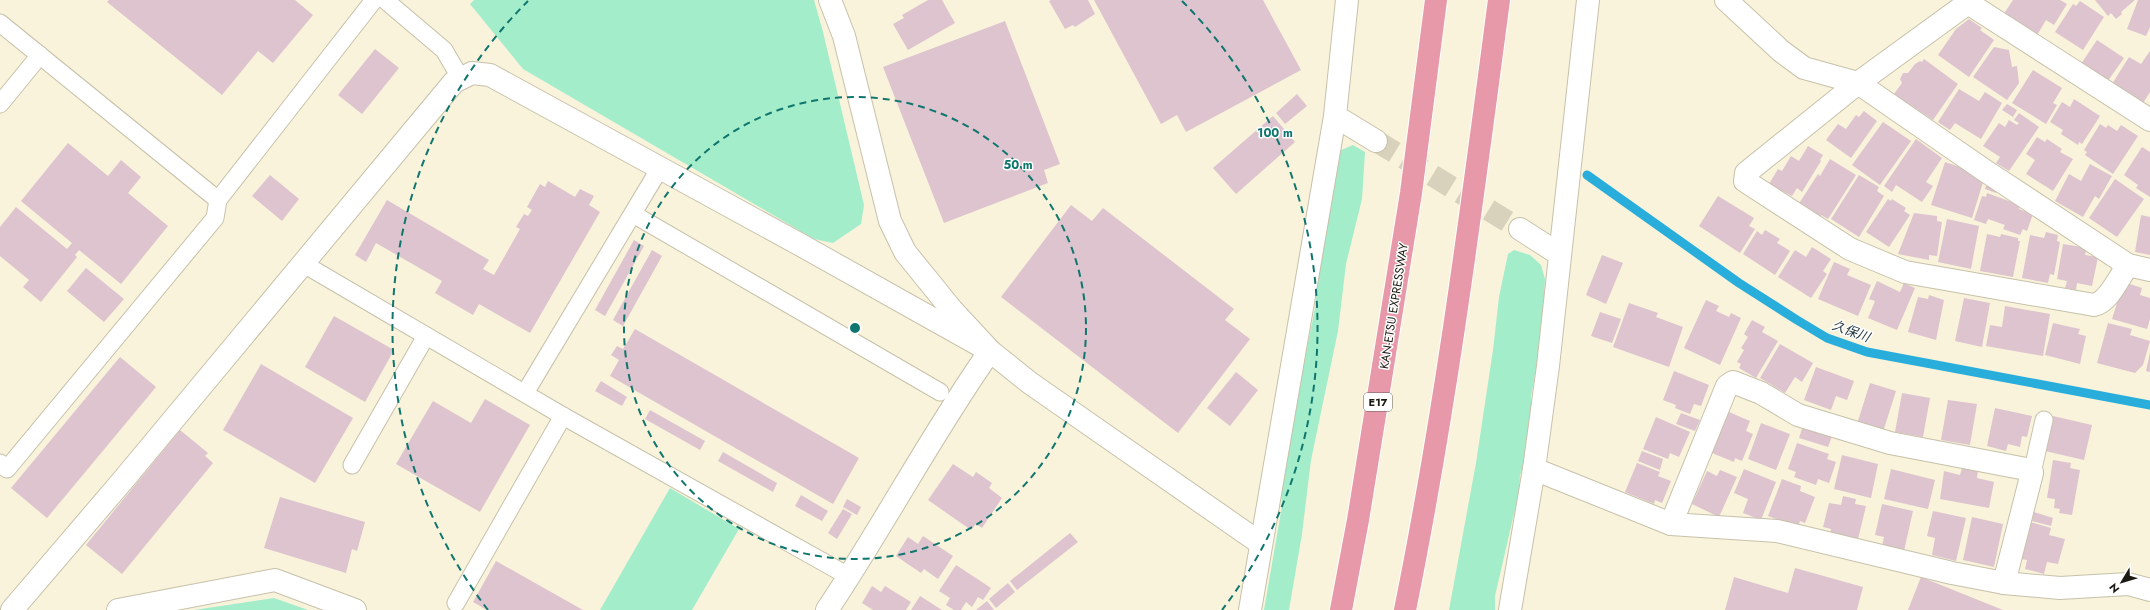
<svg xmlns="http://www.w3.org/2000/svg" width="2150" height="610" font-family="Jost,'Noto Sans JP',sans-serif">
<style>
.green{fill:#a3edcb}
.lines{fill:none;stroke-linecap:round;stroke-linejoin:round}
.stream{stroke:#29aedc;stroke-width:9}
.building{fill:#ddc4cf}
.street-tunnel{stroke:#d8d2bd;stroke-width:22;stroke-dasharray:22 11;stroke-linecap:butt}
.lane-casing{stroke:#c7c1aa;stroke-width:19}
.street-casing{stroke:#c7c1aa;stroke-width:24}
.highway-casing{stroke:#fff;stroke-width:24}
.lane{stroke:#fff;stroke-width:17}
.street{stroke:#fff;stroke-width:22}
.highway{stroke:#e899a9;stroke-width:22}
.ring{fill:none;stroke:#0f766e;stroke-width:2;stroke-dasharray:7 5}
.labels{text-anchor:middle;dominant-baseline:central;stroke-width:3;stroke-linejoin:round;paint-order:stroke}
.shield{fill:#fff;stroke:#605f59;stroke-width:1}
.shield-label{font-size:11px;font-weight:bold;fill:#1c1a12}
.street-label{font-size:12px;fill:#1c1a12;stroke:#fff}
.water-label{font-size:13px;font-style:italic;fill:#1d323b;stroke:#fff}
.centre{fill:#0f766e;stroke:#fff;stroke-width:2}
.ring-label{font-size:12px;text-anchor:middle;font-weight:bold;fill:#0f766e;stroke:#fff;stroke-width:3;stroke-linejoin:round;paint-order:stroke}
</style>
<rect width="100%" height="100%" fill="#f9f3db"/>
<g class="green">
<polygon points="474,0 814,0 823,32 864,205 861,224 833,243 814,239 523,69 470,4"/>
<polygon points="1353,145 1365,152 1362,199 1346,264 1338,331 1311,460 1302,534 1289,610 1264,610 1282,506 1281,479 1316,303 1318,258 1339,151"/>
<polygon points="1514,250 1530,255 1541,265 1545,279 1542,333 1531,397 1532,413 1526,442 1525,460 1520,475 1519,492 1495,596 1495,610 1449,610 1476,463 1493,350 1499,297 1508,254"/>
<polygon points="670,488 739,529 692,610 600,610"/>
<polygon points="274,598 308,610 194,610"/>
</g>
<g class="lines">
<polyline class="stream" points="1587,175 1739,283 1797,320 1827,338 1867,352 2150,405"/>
</g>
<g class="building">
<polygon points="109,0 295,0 313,15 273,63 258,51 222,95 107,2"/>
<polygon points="928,0 942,0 955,23 908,50 893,24 904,18 902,15"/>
<polygon points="1051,0 1088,0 1095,14 1075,27 1073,25 1065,29 1049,1"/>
<polygon points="1094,0 1263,0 1301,70 1186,132 1177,115 1161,124"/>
<polygon points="2013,0 2060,0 2067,4 2054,25 2046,20 2036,37 2003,15"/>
<polygon points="2095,0 2135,0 2121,12 2122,14 2116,19 2111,13 2108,16"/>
<polygon points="2138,0 2150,0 2150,27 2146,36 2127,29"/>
<polygon points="2080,1 2104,17 2083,50 2055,32 2073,4 2076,6"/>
<polygon points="1969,19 1982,28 1980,30 1994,40 1969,77 1938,55 1956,29"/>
<polygon points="1005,21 1060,164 1044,170 1048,183 944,223 883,67"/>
<polygon points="2097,40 2124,58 2105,85 2079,67"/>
<polygon points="1994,47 2009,50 2012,67 2017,66 2019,83 2007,100 1973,77"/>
<polygon points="375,49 399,68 362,114 338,95"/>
<polygon points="2150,51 2150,92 2140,108 2112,84 2129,57 2141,64"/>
<polygon points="1924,59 1958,84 1933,120 1894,94 1902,83 1900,79 1903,73 1908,73 1915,64 1920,61 1922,62"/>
<polygon points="2033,70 2062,88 2053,103 2057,105 2046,124 2012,103"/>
<polygon points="1959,89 1979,101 1985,92 2002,103 1981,139 1955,123 1950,130 1938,122"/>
<polygon points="1297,94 1307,106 1285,124 1276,113"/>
<polygon points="2074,99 2100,116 2082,144 2079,142 2078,145 2061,134 2063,130 2050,122 2062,102 2070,107"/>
<polygon points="2007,104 2017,110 2013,117 2002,110"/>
<polygon points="1864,111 1877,121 1851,158 1826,140 1838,124 1846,129 1856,115 1859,117"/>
<polygon points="2019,113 2039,127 2009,171 1996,163 2000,157 1983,146 1999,123 2005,127 2009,120 2017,125 2019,123 2014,120"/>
<polygon points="1273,116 1295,142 1236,194 1213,168"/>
<polygon points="1883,122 1911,141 1880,185 1852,165"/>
<polygon points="2100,124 2106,128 2108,125 2117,131 2121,125 2138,136 2113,174 2085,155 2087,152 2084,150"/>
<polygon points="2037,137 2045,142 2047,139 2062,149 2060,152 2073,159 2053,191 2026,174 2035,160 2026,154"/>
<polygon points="1916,139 1942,158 1926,182 1933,186 1922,202 1896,185 1892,192 1884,186"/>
<polygon points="68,143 108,176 121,160 141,177 128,193 168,226 121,284 79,250 75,255 77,257 41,302 23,287 29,280 0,256 0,227 16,207 67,249 72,243 21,201"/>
<polygon points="1808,146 1823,155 1820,160 1821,161 1802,192 1797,188 1792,196 1769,184 1778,169 1782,171 1791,156 1799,161"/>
<polygon points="2142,147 2150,152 2150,197 2136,188 2138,185 2124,175"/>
<polygon points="1830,159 1856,175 1828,219 1821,215 1819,218 1798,205 1818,174 1820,176"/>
<polygon points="1945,162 1972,171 1971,175 1984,179 1972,218 1931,205"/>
<polygon points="2090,164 2112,176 2099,199 2095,196 2083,217 2055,201 2069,174 2081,181"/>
<polygon points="270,175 299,199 282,221 252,196"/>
<polygon points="1859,175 1879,187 1877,191 1884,196 1859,237 1831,219"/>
<polygon points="2115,179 2144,199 2117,237 2089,218"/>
<polygon points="548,181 575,197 580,189 594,196 589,205 600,212 530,333 479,304 473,315 435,293 442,281 376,243 366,262 355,255 387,200 489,260 483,269 494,275 520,229 516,227 524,214 528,216 532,210 527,207 540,184 545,187"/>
<polygon points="1987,183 1998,187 1996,193 1985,189"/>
<polygon points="1987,193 2020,205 2019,209 2033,214 2027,231 2023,229 2020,235 2003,229 2005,225 1988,219 1986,224 1974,220 1982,196 1986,197"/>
<polygon points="1718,196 1754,218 1749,226 1755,229 1740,253 1699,226"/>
<polygon points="1888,199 1891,201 1892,199 1906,208 1904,211 1910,215 1889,247 1866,232"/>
<polygon points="1071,205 1092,221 1103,208 1234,309 1225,320 1250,339 1178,433 1001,297"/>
<polygon points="1914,213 1937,216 1937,221 1942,222 1937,256 1929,255 1929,260 1898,254"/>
<polygon points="2141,215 2150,217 2150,255 2135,252"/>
<polygon points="1947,219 1979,226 1971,269 1938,262"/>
<polygon points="1765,230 1780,239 1777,243 1790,251 1775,275 1743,254 1757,231 1762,235"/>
<polygon points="2046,232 2058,235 2057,241 2060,242 2054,275 2050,274 2048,283 2022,278 2030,235 2044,238"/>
<polygon points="1987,234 2000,237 2001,234 2018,238 2018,241 2020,241 2013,277 1980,271"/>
<polygon points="634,240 644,246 605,316 595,310"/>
<polygon points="2063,244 2087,248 2085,255 2098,257 2092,286 2077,283 2076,290 2065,288 2067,281 2057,279"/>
<polygon points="1812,247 1831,259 1823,271 1827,274 1811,298 1778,277 1795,250 1806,257"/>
<polygon points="652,250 662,256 623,326 613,320"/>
<polygon points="1602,255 1623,263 1606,304 1586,295"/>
<polygon points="1834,262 1850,269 1847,275 1871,285 1858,316 1818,299"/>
<polygon points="86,268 124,299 104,322 67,291"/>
<polygon points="1877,281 1900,292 1904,283 1915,288 1897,330 1868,318 1875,301 1869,299"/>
<polygon points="2127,283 2142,288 2140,295 2150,298 2150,319 2147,329 2112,319 2121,290 2125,291"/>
<polygon points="1929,295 1944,300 1936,340 1908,332 1918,297 1928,299"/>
<polygon points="1964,298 1990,303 1982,347 1955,341"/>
<polygon points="1706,300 1719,306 1716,311 1729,317 1731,313 1741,318 1720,365 1684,348"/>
<polygon points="1629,303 1658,313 1656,317 1683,327 1669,367 1613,347"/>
<polygon points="2005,306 2050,314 2043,356 1986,346 1990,325 2002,327"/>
<polygon points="1600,312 1621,319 1612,343 1591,336"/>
<polygon points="334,316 394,350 365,402 305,367"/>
<polygon points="1752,320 1765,327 1762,332 1778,341 1756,378 1739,368 1741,364 1737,362 1744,350 1741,348 1748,337 1744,334"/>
<polygon points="2053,323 2080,329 2078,334 2086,336 2080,364 2045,355"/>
<polygon points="2108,323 2132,329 2130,335 2150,341 2143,365 2135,373 2097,363"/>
<polygon points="635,329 859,458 833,504 610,376 619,360 611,355 617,346 623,349"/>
<polygon points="1780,344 1813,363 1802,382 1795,377 1785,393 1760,378"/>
<polygon points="2150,353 2150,372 2146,371"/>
<polygon points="120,357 156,387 47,518 11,488"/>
<polygon points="261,364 353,418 315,483 223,430"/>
<polygon points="1816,367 1854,381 1847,400 1836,396 1831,410 1804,400"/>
<polygon points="1674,371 1709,385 1701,406 1694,404 1690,414 1675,408 1676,405 1663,400"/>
<polygon points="1236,372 1258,390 1230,426 1207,408"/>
<polygon points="601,381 627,397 622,406 595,391"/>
<polygon points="1870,383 1896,391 1883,432 1857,424"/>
<polygon points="1902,393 1930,398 1923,437 1895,432"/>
<polygon points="485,399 530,425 480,512 396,464 433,401 471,423"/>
<polygon points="1948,400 1977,404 1970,445 1941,440"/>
<polygon points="1995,408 2032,416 2027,437 2022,436 2020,447 2008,444 2006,451 1987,446"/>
<polygon points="650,410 705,441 700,450 645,419"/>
<polygon points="1729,412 1750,421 1746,431 1753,434 1742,461 1735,458 1734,462 1712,453"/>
<polygon points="1681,413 1700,420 1695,431 1676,424"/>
<polygon points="2053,416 2092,425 2084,460 2045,451"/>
<polygon points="1656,417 1690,432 1679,457 1670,453 1668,459 1643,449"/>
<polygon points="1761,423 1790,434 1776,470 1748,459"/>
<polygon points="1803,425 1833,434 1828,447 1799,438"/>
<polygon points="180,430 208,453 205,456 213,463 122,574 86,545"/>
<polygon points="1797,443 1829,454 1827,459 1836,462 1829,483 1818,479 1816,485 1794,477 1796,472 1788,469"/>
<polygon points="1642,451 1663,459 1660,470 1638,461"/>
<polygon points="723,452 777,483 773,492 718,461"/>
<polygon points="1842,455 1878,464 1871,498 1834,489"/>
<polygon points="2053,460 2071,463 2070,468 2080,470 2072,515 2059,513 2060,509 2054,508 2055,499 2047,498"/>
<polygon points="1637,463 1660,472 1658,476 1671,481 1662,503 1655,500 1654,504 1625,492"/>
<polygon points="953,464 973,477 976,472 992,483 989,488 1002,498 982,528 976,524 971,530 928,500"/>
<polygon points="1962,468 1978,471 1977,478 1994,482 1989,508 1940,499 1944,471 1960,475"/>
<polygon points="1744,469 1776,482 1761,520 1743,513 1748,499 1734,493"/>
<polygon points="1891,469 1935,480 1928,509 1884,499"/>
<polygon points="1720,470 1737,477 1719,517 1692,504 1707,471 1717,476"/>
<polygon points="1782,479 1801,486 1800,491 1815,497 1805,523 1800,521 1798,527 1768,516"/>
<polygon points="801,495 828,511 822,521 795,506"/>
<polygon points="1843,496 1856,499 1855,504 1866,506 1858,539 1830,533 1831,529 1823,527 1829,503 1841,505"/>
<polygon points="280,497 365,522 357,551 352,549 346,573 264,548"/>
<polygon points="847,499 861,507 857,515 843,507"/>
<polygon points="1882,504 1913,511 1904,551 1882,546 1884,537 1875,535"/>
<polygon points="843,509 852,514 837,539 828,533"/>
<polygon points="1933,511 1966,518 1956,561 1932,555 1935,538 1927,536"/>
<polygon points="2034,512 2053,518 2051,526 2032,521"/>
<polygon points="1972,517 2003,524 1994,567 1963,560"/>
<polygon points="2030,522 2051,528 2049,535 2065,539 2058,564 2047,562 2044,574 2025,569 2027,560 2021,559"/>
<polygon points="1070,533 1078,542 1017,590 1010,581"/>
<polygon points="923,536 953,556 938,579 924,569 921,573 896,556 908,537 918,544"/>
<polygon points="496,561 583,610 487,610 473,602"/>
<polygon points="956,565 991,588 983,600 978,597 972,607 966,602 961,610 954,610 946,605 950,598 939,591"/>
<polygon points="1795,568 1863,587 1857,610 1725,610 1734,577 1788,593"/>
<polygon points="1921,577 2003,610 1908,610"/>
<polygon points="1008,583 1015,592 996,608 989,599"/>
<polygon points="872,586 881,592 885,586 911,602 906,610 873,610 862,603"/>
<polygon points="920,596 942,610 911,610"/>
<polygon points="987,601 994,610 976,610"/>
</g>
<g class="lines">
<polyline class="street-tunnel" points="1376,141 1520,229"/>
<g class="lane-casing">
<g id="lane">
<polyline points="385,0 444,50 461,79"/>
<polyline points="0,23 218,200"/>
<polyline points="0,104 40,55"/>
<polyline points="633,214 940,392"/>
<polyline points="302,263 563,416 850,577"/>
<polyline points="525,393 660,168"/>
<polyline points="0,463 7,469 215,218 218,200 374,0"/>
<polyline points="352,465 426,336"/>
<polyline points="2032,473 2044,420"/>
<polyline points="456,603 563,416"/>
</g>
</g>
<g class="street-casing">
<g id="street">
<polyline points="830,0 844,36 890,221 905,252 952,310 990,351 1030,383 1260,543"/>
<polyline points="1726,0 1781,51 1804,68 1858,83 1984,170 2128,265 2150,270"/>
<path d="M1972,0L1858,83L1746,173L1745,181L1850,249L1905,272L2094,305C2109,302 2119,277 2128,265"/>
<polyline points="1968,3 2150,120"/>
<polyline points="1335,116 1376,141"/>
<polyline points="1520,229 1559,254"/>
<polyline points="1534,469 1671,524 1777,531 1952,573 2004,583 2060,588 2128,584 2150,590"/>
<polyline points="1671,524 1727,386 1733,382 1761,393 1798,415 1890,443 2026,469 2032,473 2004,583"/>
<path d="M12,610L124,479L454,82L472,73L490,75L799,244L990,351C931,435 884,525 827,610"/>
<polyline points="118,610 275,580 355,610"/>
<polyline points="1250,610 1335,116 1347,0"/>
<polyline points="1510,610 1534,469 1548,366 1588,0"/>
</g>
</g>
<g class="highway-casing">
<g id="highway">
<polyline points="1341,610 1358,520 1411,193 1436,0"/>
<path d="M1405,610C1446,408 1472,204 1499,0"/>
</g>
</g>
<use href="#lane" class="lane"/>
<use href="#street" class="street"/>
<use href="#highway" class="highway"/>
</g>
<g class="ring">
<circle cx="855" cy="328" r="231"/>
<path d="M488 610A463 463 0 0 1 528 1M1182 1A463 463 0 0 1 1222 610"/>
</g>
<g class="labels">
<rect class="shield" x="1364" y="393" width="28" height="18" rx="3"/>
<g class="shield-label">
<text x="1378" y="402">E17</text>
</g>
<g class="street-label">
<text transform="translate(1394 306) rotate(-81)">KAN-ETSU EXPRESSWAY</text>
</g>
<g class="water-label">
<text transform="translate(1851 331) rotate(20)">久保川</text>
</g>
</g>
<circle cx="855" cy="328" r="6" class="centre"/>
<g class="ring-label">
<text x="1275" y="137">100 m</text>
<text x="1018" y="169">50 m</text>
</g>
<g transform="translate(2122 582) rotate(232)" stroke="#ffffff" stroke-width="3" paint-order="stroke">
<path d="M0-3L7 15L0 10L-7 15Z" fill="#1c1a12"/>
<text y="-6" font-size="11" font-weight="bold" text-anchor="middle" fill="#1c1a12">N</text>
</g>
</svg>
